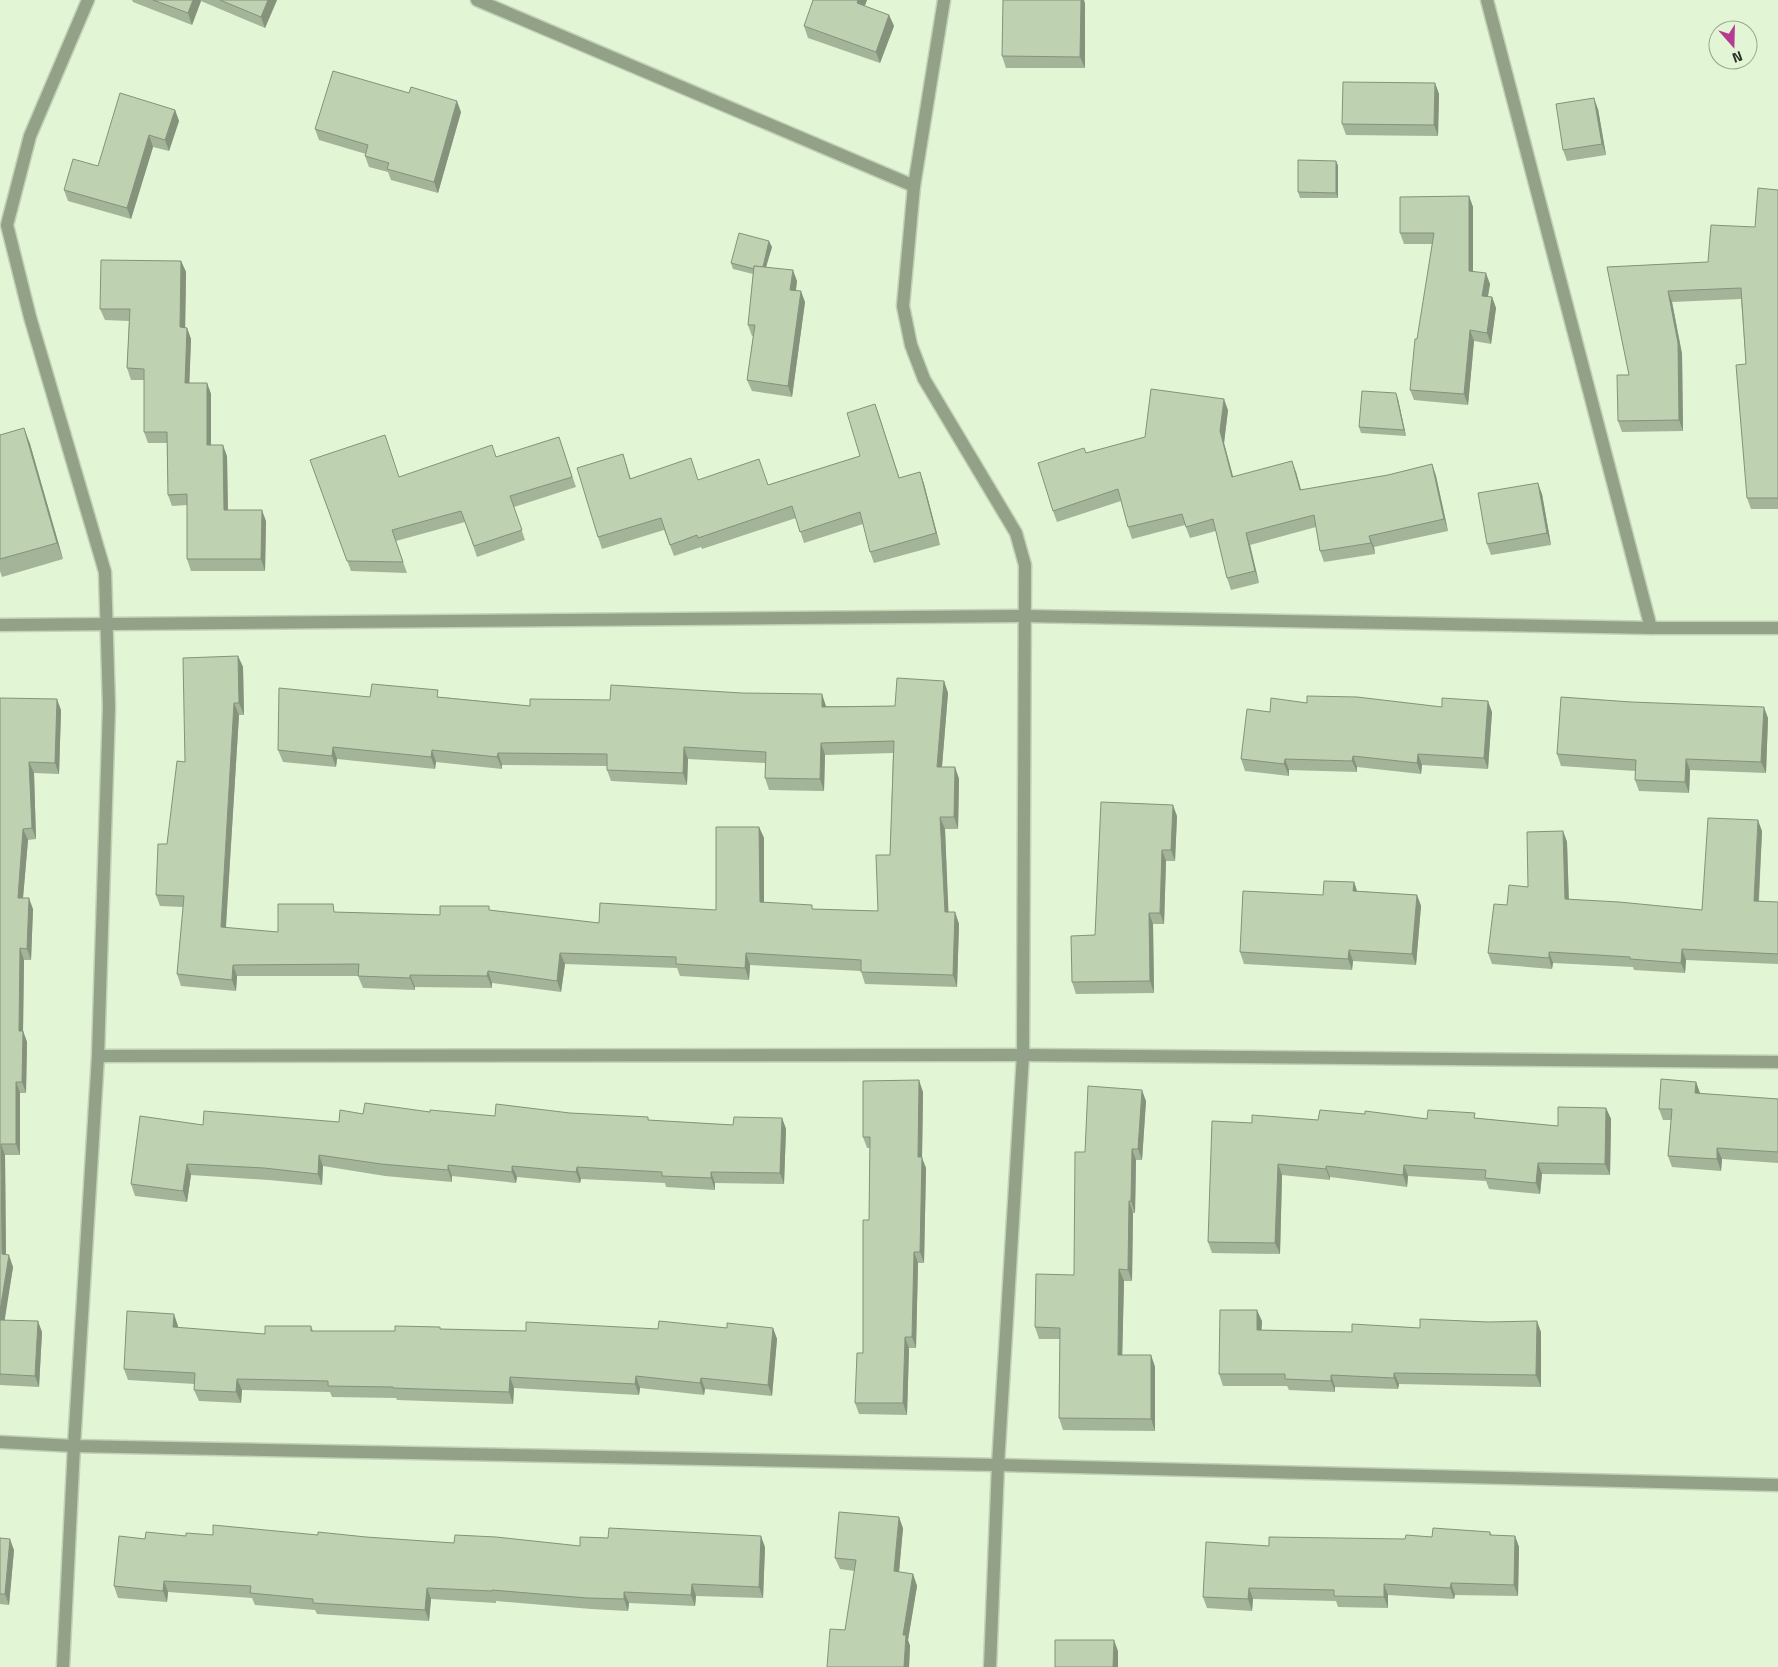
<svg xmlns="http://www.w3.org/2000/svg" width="1778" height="1667" font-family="'Titillium Web',sans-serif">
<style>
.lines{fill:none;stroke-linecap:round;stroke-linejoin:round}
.minor-casing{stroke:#c1d2b5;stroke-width:15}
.minor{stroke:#93a188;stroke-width:12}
.wall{fill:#a3b498}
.shaded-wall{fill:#85927c}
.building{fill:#bed1b1;stroke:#85927c}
</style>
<rect width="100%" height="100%" fill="#e2f5d5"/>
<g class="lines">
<g class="minor-casing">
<g id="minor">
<polyline points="477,0 914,186"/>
<polyline points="944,0 914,186 903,306 911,345 924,379 1016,533 1025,565 1023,1055 998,1465 990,1667"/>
<polyline points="1487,0 1651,628"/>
<polyline points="0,625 1025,616 1651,628 1778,628"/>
<polyline points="98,1056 1023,1055 1778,1062"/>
<polyline points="0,1442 74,1446 998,1465 1778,1485"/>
<polyline points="63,1667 74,1446 98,1056 109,707 105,572 30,317 7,225 30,136 88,0"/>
</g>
</g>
<use href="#minor" class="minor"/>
</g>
<g class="wall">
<polygon points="132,0 277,0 265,28 201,1 192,25 133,2"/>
<polygon points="813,0 867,0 865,6 889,15 894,26 880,63 808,38 804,26"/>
<polygon points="1003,0 1084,0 1085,4 1085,68 1006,68 1002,56"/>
<polygon points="1435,83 1439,94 1438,136 1346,135 1342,124"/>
<polygon points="409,93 461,112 438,193 391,180 388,172 369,167 365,156 366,154 319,140 315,129"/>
<polygon points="1598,109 1606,155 1567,161 1563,150"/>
<polygon points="175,110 179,121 169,151 153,147 131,219 68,201 64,190"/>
<polygon points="1336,161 1338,166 1338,198 1300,198 1298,192"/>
<polygon points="1778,190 1778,509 1751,509 1747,498 1746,364 1741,299 1672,302 1682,354 1683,431 1622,432 1618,421 1629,375 1607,267 1708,262 1755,227"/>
<polygon points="1469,196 1473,207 1473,271 1490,284 1488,297 1492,297 1496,308 1491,344 1474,341 1468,405 1414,400 1410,390 1432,244 1404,244 1400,233"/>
<polygon points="772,247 766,267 797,281 796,291 805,302 792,397 752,391 747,380 753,336 752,336 748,325 753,274 733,269 731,263"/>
<polygon points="181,261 186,272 185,327 187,328 191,339 189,383 207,383 211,394 211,445 227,456 228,510 266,521 265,571 191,571 187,559 187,505 172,506 168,495 167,443 148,443 144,432 144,380 131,380 127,368 129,321 105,320 100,309"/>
<polygon points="1398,399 1406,436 1361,433 1359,427"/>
<polygon points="875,404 899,478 920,472 924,484 940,545 874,563 870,552 863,524 804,543 796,518 702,549 701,547 674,556 664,530 602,549 598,537 623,454 631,479 698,480 768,485 860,456"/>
<polygon points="1228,410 1224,443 1233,476 1296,472 1301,490 1388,475 1432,464 1436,476 1448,531 1374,547 1375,554 1324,562 1320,551 1316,527 1250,545 1259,583 1231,590 1227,578 1216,531 1190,538 1185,525 1132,539 1128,527 1121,501 1057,522 1053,511 1086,453 1145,437"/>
<polygon points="24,428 30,444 63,559 2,577 0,571 0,435"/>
<polygon points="559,437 576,487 514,507 525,540 477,557 465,522 396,541 407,573 351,571 310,460 399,477 497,457"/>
<polygon points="1542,494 1551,545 1491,555 1487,544"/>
<polygon points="238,656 243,667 244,715 239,715 226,928 278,932 336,912 440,915 490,910 599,923 716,910 759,827 764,838 764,902 814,909 878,911 890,855 893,753 825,755 824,791 769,790 765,778 765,763 688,759 687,785 611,781 607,770 607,766 502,765 502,769 436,762 435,769 337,759 336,767 283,762 278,750 370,697 441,697 530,706 895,706 944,681 948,693 942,767 955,767 959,779 958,829 945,829 948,912 955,912 959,924 957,987 865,984 861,971 750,965 749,980 680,976 677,968 565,964 561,992 492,983 492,988 415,987 415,990 363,988 358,976 237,976 236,991 181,986 177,974 183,907 160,906 156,895 185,762"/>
<polygon points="0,698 61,710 59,774 34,773 36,839 28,840 23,898 33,909 31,960 24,960 23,1031 27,1042 26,1093 20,1093 20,1155 5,1155 6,1255 13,1267 4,1320 42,1332 39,1387 0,1385"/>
<polygon points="1307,703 1442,707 1492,712 1488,769 1422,765 1421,774 1357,767 1357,772 1289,770 1289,776 1245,771 1241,759 1270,712"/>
<polygon points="1768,718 1766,773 1690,770 1689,793 1639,791 1635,780 1635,771 1561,766 1557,754"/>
<polygon points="1177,816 1175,861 1166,861 1164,924 1153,924 1154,993 1076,994 1072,982 1095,935"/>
<polygon points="1563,831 1567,842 1569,900 1702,910 1762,831 1759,901 1778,902 1778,964 1686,960 1685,973 1634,970 1633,967 1553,963 1552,969 1492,964 1488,953 1507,905 1528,887"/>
<polygon points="1354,882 1357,891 1417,895 1421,906 1416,965 1353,961 1352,970 1244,964 1240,952 1323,895"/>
<polygon points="1696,1082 1700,1094 1778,1099 1778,1163 1722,1159 1721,1171 1672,1167 1668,1156 1671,1120 1663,1120 1659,1109"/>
<polygon points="923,1092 922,1158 926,1168 924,1263 918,1263 916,1348 909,1348 907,1415 859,1414 855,1403 863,1353 869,1220 870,1148 867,1148 863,1137"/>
<polygon points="1146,1101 1142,1160 1136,1160 1135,1213 1133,1213 1132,1281 1124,1281 1122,1355 1151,1355 1155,1367 1155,1431 1063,1430 1059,1418 1060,1339 1039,1339 1035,1327 1074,1275 1085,1152"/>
<polygon points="1606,1108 1611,1119 1610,1175 1542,1174 1540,1194 1489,1189 1486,1181 1408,1176 1407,1187 1330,1177 1330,1180 1282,1175 1280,1254 1212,1253 1208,1242 1252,1123 1318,1120 1365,1114 1427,1119 1477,1118 1558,1126"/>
<polygon points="430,1112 495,1116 570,1113 649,1120 733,1125 782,1118 786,1129 784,1184 715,1183 715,1190 666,1187 665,1183 581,1179 580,1183 517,1177 516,1183 452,1176 452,1182 385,1176 323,1166 322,1185 269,1180 191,1175 187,1202 135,1196 131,1184 203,1125 339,1122 363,1114"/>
<polygon points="1262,1321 1261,1330 1352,1332 1541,1332 1541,1387 1399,1384 1398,1389 1335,1387 1335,1392 1289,1390 1287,1386 1223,1386 1219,1374"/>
<polygon points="178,1326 178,1328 265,1334 311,1326 313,1331 395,1331 441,1329 526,1331 773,1328 777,1339 772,1396 705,1389 704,1395 640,1388 639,1395 514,1388 513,1404 397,1400 396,1398 332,1397 330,1392 242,1390 241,1403 199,1401 194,1390 195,1384 128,1380 124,1369"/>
<polygon points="903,1528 899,1572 913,1574 917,1586 908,1640 910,1646 909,1667 827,1667 845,1630 855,1571 840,1569 835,1558"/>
<polygon points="1490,1532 1492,1536 1515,1536 1519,1547 1518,1596 1455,1595 1454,1599 1388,1595 1388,1608 1338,1607 1336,1601 1253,1599 1252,1611 1207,1608 1203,1597 1269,1546 1405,1539"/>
<polygon points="318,1535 454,1543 580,1546 765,1547 763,1598 696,1596 695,1606 629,1603 628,1611 591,1609 496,1601 496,1603 431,1599 429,1621 317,1614 315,1610 255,1605 252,1598 168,1592 167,1602 118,1598 114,1586 145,1539 186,1536"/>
<polygon points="0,1538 14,1550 9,1605 0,1604"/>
</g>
<g class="shaded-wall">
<polygon points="193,0 200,0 201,1 192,25 188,13"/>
<polygon points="268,0 277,0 265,28 261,17"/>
<polygon points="858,0 867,0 861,14 857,3"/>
<polygon points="1081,0 1084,0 1085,4 1085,68 1080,57"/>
<polygon points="889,15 894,26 880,63 876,52"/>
<polygon points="1435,83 1439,94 1438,136 1434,125"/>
<polygon points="1594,98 1598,109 1606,155 1602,144"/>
<polygon points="457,101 461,112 438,193 434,182"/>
<polygon points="175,110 179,121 169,151 165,140"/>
<polygon points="149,135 153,147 131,219 127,208"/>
<polygon points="1336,161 1338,166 1338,198 1336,193"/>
<polygon points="1469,196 1473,207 1473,282 1469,271"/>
<polygon points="769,241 772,247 763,277 761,271"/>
<polygon points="181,261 186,272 185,339 180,327"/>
<polygon points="793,270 797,281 794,302 790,290"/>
<polygon points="1486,273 1490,284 1486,306 1482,296"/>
<polygon points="801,291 805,302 792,397 788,386"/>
<polygon points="1668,291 1672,302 1682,354 1683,431 1679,420"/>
<polygon points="1492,297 1496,308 1491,344 1487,333"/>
<polygon points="187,328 191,339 189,394 185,383"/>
<polygon points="1470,330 1474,341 1468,405 1464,394"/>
<polygon points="207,383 211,394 211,457 207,445"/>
<polygon points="1396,393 1398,399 1406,436 1404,430"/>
<polygon points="1224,399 1228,410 1224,443 1236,488 1232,477 1220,431"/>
<polygon points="875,404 879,415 903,489 899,478"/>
<polygon points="24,428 30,444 63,559 57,543"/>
<polygon points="223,445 227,456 228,521 224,510"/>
<polygon points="1292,461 1296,472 1304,501 1300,490"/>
<polygon points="1432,464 1436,476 1448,531 1444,519"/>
<polygon points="920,472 924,484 940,545 936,533"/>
<polygon points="1538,483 1542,494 1551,545 1547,533"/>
<polygon points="262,510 266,521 265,571 261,559"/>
<polygon points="1246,533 1250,545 1259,583 1255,571"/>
<polygon points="1369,536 1374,547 1375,554 1371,543"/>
<polygon points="238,656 243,667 244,715 239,703"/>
<polygon points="944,681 948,693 941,778 937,767"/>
<polygon points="822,694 826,706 826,718 822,707"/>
<polygon points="57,699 61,710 59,774 55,763"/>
<polygon points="1488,701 1492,712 1488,769 1484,758"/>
<polygon points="234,703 239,715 225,939 221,927"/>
<polygon points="1764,707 1768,718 1766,773 1761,762"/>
<polygon points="821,743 825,755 824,791 820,779"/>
<polygon points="333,747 337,759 336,767 332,756"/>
<polygon points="684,747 688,759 687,785 683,773"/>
<polygon points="432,750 436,762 435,769 431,757"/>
<polygon points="498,753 502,765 502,769 497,757"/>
<polygon points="1418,754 1422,765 1421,774 1417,763"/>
<polygon points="1353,756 1357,767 1357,772 1352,761"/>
<polygon points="1285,759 1289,770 1289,776 1284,764"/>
<polygon points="1686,759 1690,770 1689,793 1685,782"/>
<polygon points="29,762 34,773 36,839 32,828"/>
<polygon points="955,767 959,779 958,829 954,817"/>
<polygon points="1173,805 1177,816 1175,861 1171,850"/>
<polygon points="940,817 945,829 949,924 945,912"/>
<polygon points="1758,820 1762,831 1758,911 1754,901"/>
<polygon points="759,827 764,838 764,913 760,902"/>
<polygon points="23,829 28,840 22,909 18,898"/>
<polygon points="1563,831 1567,842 1569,910 1565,899"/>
<polygon points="1162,850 1166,861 1164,924 1160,913"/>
<polygon points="1354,882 1358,894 1353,891"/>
<polygon points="1417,895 1421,906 1416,965 1412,954"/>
<polygon points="29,898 33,909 31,960 27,949"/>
<polygon points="955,912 959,924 957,987 953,975"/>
<polygon points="1149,913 1153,924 1154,993 1150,981"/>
<polygon points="20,948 24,960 23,1031 27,1042 26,1093 22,1082 19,1031"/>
<polygon points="1682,949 1686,960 1685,973 1681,963"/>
<polygon points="1349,950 1353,961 1352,970 1348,959"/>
<polygon points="1549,952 1553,963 1552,969 1549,958"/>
<polygon points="560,953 565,964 561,992 557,981"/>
<polygon points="746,953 750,965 749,980 745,968"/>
<polygon points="233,965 237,976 236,991 232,980"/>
<polygon points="488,971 492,983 492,988 487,976"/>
<polygon points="410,975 415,987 415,990 410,978"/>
<polygon points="919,1080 923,1092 922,1158 926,1168 924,1263 920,1252 918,1157"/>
<polygon points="16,1082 20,1093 20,1155 16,1144"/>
<polygon points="1696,1082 1700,1093 1699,1105 1695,1093"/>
<polygon points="1142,1090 1146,1101 1142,1160 1138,1149"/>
<polygon points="1606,1108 1611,1119 1610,1175 1605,1164"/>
<polygon points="782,1118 786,1129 784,1184 780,1173"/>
<polygon points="1,1144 5,1155 6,1265 2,1254"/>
<polygon points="1717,1148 1722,1159 1721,1171 1717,1159"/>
<polygon points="1132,1149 1136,1160 1135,1213 1131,1201"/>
<polygon points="319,1155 323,1166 322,1185 318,1174"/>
<polygon points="1538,1163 1542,1174 1540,1194 1536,1183"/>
<polygon points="187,1164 191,1175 187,1202 183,1191"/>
<polygon points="1278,1164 1282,1175 1280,1254 1275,1243"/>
<polygon points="448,1165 452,1176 452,1182 448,1170"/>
<polygon points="1404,1165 1408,1176 1407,1187 1403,1175"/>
<polygon points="512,1166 517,1177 516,1183 512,1172"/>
<polygon points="1326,1166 1330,1177 1330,1180 1326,1169"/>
<polygon points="577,1167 581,1179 580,1183 576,1172"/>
<polygon points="711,1172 715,1183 715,1190 711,1178"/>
<polygon points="1129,1201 1133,1213 1132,1281 1128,1270"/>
<polygon points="914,1252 918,1263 916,1348 912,1337"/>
<polygon points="9,1255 13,1267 3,1331 0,1323 0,1311"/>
<polygon points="1119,1269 1124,1281 1122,1366 1118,1355"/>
<polygon points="1257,1310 1262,1321 1261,1341 1257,1330"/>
<polygon points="174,1314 178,1326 177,1338 173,1327"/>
<polygon points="38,1321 42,1332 39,1387 35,1376"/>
<polygon points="1537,1321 1541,1332 1541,1387 1536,1375"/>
<polygon points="773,1328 777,1339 772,1396 768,1385"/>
<polygon points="905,1337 909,1348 907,1415 903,1403"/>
<polygon points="1151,1355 1155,1367 1155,1431 1151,1419"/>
<polygon points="1394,1373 1399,1384 1398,1389 1394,1378"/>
<polygon points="1331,1375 1335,1387 1335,1392 1331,1381"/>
<polygon points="636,1376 640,1388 639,1395 635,1384"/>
<polygon points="510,1377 514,1388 513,1404 509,1392"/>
<polygon points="701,1378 705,1389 704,1395 700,1383"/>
<polygon points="237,1379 242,1390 241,1403 236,1392"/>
<polygon points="899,1517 903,1528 898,1583 894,1571"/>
<polygon points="761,1536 765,1547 763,1598 759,1587"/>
<polygon points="1515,1536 1519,1547 1518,1596 1514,1585"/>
<polygon points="10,1539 14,1550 9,1605 5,1594"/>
<polygon points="913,1574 917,1586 908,1640 910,1646 909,1667 904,1667 903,1635"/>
<polygon points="164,1581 168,1592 167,1602 163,1591"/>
<polygon points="1451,1583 1455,1595 1454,1599 1450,1588"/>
<polygon points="692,1584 696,1596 695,1606 691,1595"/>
<polygon points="1384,1584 1388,1595 1388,1608 1384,1597"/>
<polygon points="427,1588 431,1599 429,1621 425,1610"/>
<polygon points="1249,1588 1253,1599 1252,1611 1248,1599"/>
<polygon points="624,1592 629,1603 628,1611 624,1599"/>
<polygon points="1114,1640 1118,1651 1118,1667 1113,1667"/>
</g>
<g class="building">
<polygon points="153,0 193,0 188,13"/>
<polygon points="220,0 268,0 261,17"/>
<polygon points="813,0 858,0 857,3 889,15 876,52 804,26"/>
<polygon points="1003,0 1081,0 1080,57 1002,56"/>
<polygon points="333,71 409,93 411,87 457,101 434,182 387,169 389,163 365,156 368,145 315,129"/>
<polygon points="1343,82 1435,83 1434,125 1342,124"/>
<polygon points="120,93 175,110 165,140 149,135 127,208 64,190 73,159 98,166"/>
<polygon points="1594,98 1602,144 1563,150 1556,104"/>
<polygon points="1298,160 1336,161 1336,193 1298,192"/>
<polygon points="1758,188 1778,190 1778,498 1747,498 1736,365 1746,364 1741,288 1668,291 1678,343 1679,420 1618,421 1617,375 1629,375 1607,267 1708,262 1711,225 1755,227"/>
<polygon points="1469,196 1469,271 1486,273 1482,296 1492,297 1487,333 1470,330 1464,394 1410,390 1415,339 1417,339 1434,233 1400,233 1400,197"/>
<polygon points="739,233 769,241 763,267 754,266 754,269 731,263"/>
<polygon points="101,260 181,261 180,327 187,328 185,383 207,383 207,445 223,445 224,510 262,510 261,559 187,559 187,494 168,495 167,432 144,432 144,369 127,368 130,309 100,309"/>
<polygon points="754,266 793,270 790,290 801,291 788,386 747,380 755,325 748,325"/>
<polygon points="1151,389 1224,399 1220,431 1232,477 1292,461 1300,490 1388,475 1432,464 1444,519 1369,536 1371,543 1320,551 1314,515 1246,533 1255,571 1227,578 1213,519 1186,527 1182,514 1128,527 1118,489 1053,511 1038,463 1084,448 1086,453 1145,437"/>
<polygon points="1362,391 1396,393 1404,430 1359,427"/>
<polygon points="875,404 899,478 920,472 936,533 870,552 860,512 800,532 792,506 698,538 697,535 670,545 661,518 598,537 577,468 623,454 630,479 691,458 698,480 759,459 768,485 860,456 847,413"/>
<polygon points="24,428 57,543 0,559 0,435"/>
<polygon points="385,435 399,477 492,445 496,457 559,437 572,477 510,496 522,530 474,546 461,511 392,530 403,562 347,561 310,460"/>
<polygon points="1538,483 1547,533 1487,544 1478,493"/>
<polygon points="238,656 239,703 234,703 221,927 278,932 278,904 333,904 334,912 440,915 440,906 489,906 489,910 599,923 600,903 716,910 716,827 759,827 760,902 812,905 812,909 878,911 876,855 890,855 894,741 821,743 820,779 765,778 766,752 684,747 683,773 607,770 607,754 498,753 497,757 432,750 431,757 333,747 332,756 278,750 279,688 370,697 372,684 438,690 437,697 530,706 530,699 610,700 611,685 742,693 822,694 822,707 895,706 897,678 944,681 937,767 955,767 954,817 940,817 945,912 955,912 953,975 861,972 861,960 746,953 745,968 676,964 676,957 560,953 557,981 488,971 487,976 410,975 410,978 358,976 359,964 233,965 232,980 177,974 184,896 156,895 158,844 167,844 177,761 185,762 183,658"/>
<polygon points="1307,696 1357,697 1442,707 1442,698 1488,701 1484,758 1418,754 1417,763 1353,756 1352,761 1285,759 1284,764 1241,759 1247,709 1270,712 1271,698 1307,703"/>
<polygon points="1561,697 1631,702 1764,707 1761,762 1686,759 1685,782 1635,780 1636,760 1557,754"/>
<polygon points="0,698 57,699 55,763 29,762 32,828 23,829 18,898 29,898 27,949 20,948 19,1031 23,1031 22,1082 16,1082 16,1144 1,1144 2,1254 9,1255 0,1311"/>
<polygon points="1101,802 1173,805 1171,850 1162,850 1160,913 1149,913 1150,981 1072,982 1071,936 1095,935"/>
<polygon points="1708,818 1758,820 1754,901 1778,902 1778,954 1682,949 1681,963 1630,959 1630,957 1549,952 1549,958 1488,953 1494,904 1507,905 1509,885 1528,887 1527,832 1563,831 1565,899 1619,902 1702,910"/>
<polygon points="1324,881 1354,882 1353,891 1417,895 1412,954 1349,950 1348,959 1240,952 1243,891 1323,895"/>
<polygon points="1661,1079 1696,1082 1695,1093 1778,1099 1778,1152 1717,1148 1717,1159 1668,1156 1672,1109 1659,1109"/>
<polygon points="919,1080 918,1157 922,1157 920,1252 914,1252 912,1337 905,1337 903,1403 855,1403 857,1353 863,1353 863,1220 869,1220 870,1137 863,1137 863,1081"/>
<polygon points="1088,1086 1142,1090 1138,1149 1132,1149 1131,1201 1129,1201 1128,1270 1119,1269 1118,1355 1151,1355 1151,1419 1059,1418 1060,1328 1035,1327 1036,1274 1074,1275 1075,1152 1085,1152"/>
<polygon points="365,1103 430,1112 430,1110 495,1116 496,1104 570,1113 648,1117 648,1120 733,1125 734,1117 782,1118 780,1173 711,1172 711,1178 662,1176 662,1172 577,1167 576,1172 512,1166 512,1172 448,1165 448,1170 381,1164 319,1155 318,1174 264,1168 187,1164 183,1191 131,1184 140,1116 203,1125 204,1111 339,1122 340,1110 363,1114"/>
<polygon points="1558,1107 1606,1108 1605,1164 1538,1163 1536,1183 1485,1178 1486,1170 1404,1165 1403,1175 1326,1166 1326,1169 1278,1164 1275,1243 1208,1242 1212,1121 1252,1123 1252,1115 1318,1120 1320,1110 1365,1114 1365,1111 1427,1119 1428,1110 1475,1113 1474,1118 1558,1126"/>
<polygon points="1220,1310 1257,1310 1257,1330 1352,1332 1352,1324 1420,1328 1420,1319 1488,1322 1537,1321 1536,1375 1394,1373 1394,1378 1331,1375 1331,1381 1285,1379 1285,1374 1219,1374"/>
<polygon points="127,1311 174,1314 173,1327 265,1334 265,1326 311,1326 311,1331 395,1331 395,1326 440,1327 440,1329 526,1331 526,1322 658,1329 659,1321 727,1328 727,1323 773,1328 768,1385 701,1378 700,1383 636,1376 635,1384 510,1377 509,1392 393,1388 393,1387 328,1386 328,1381 237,1379 236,1392 194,1390 195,1373 124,1369"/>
<polygon points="0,1320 38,1321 35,1376 0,1374"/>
<polygon points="839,1512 899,1517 894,1571 913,1574 903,1635 906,1635 904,1667 827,1667 830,1629 845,1630 856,1560 835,1558"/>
<polygon points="213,1525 318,1535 318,1532 366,1537 454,1543 455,1535 496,1537 580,1546 580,1537 608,1538 609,1528 761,1536 759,1587 692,1584 691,1595 624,1592 624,1599 587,1598 492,1590 492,1591 427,1588 425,1610 313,1603 313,1599 250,1593 251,1586 164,1581 163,1591 114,1586 119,1536 145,1539 146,1532 186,1536 186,1533 213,1535"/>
<polygon points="1433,1528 1490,1532 1490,1535 1515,1536 1514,1585 1451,1583 1450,1588 1384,1584 1384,1597 1334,1596 1334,1590 1249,1588 1248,1599 1203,1597 1206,1542 1269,1546 1269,1537 1405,1539 1406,1535 1432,1537"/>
<polygon points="0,1538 10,1539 5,1594 0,1594"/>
<polygon points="1055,1640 1114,1640 1113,1667 1055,1667"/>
</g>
<g transform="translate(1733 45) rotate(160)"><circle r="24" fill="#e2f5d5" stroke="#99a78f"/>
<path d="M0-4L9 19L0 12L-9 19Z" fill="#b53c90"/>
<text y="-8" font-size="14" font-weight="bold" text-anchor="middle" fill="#2b3225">N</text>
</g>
</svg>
